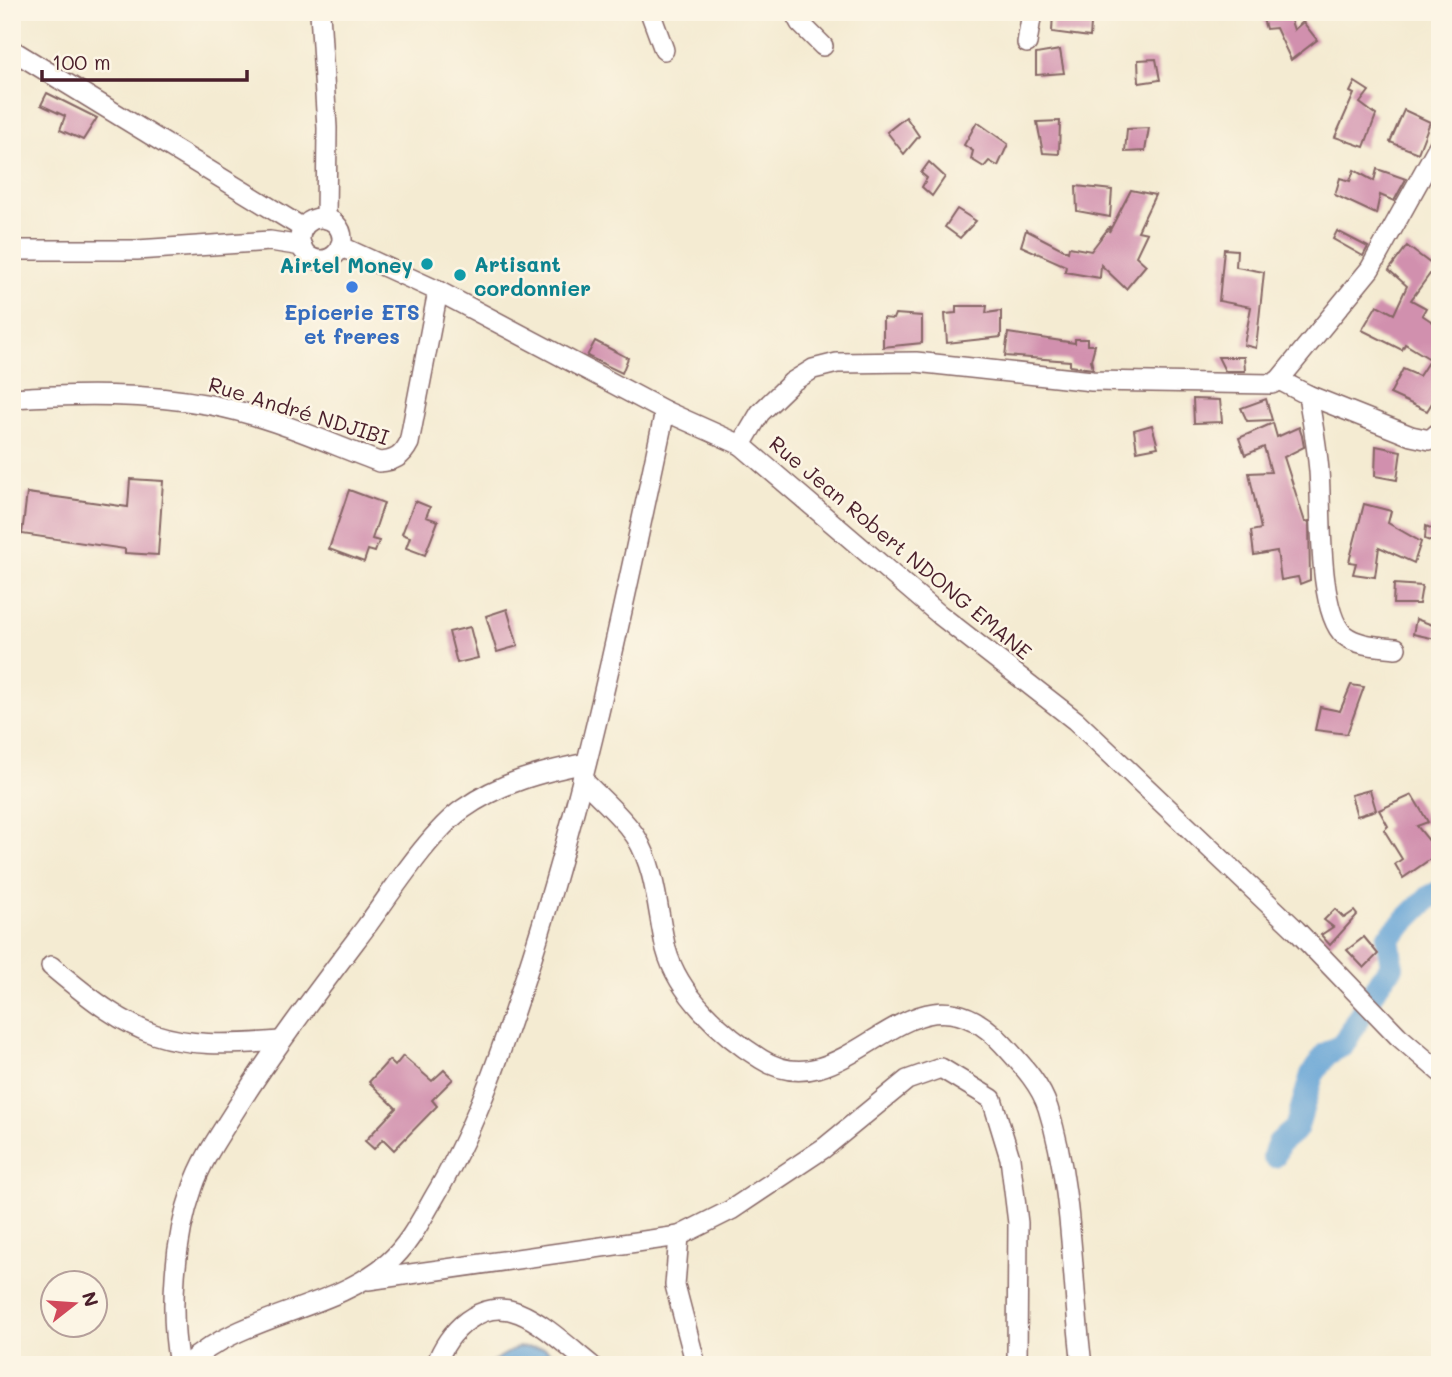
<svg xmlns="http://www.w3.org/2000/svg" width="1452" height="1377" font-family="Mali,sans-serif">
<style>
.water{fill:#62a2d5;stroke:#566080;stroke-width:2}
.lines{fill:none;stroke-linecap:round;stroke-linejoin:round}
.river{stroke:#62a2d5;stroke-width:24}
.building{fill:#d190ae}
.minor-casing{stroke:#866665;stroke-width:22}
.minor{stroke:#fff;stroke-width:19}
.culture-dot{fill:#0f9aa8;stroke:#fcf5e5;stroke-width:2.5}
.shop-dot{fill:#3f7fe0;stroke:#fcf5e5;stroke-width:2.5}
.labels{text-anchor:middle;dominant-baseline:central;stroke-width:5;stroke-linejoin:round;paint-order:stroke}
.culture-label{font-size:21px;font-weight:bold;fill:#0d838f;stroke:#fcf5e5;text-anchor:start}
.shop-label{font-size:21px;font-weight:bold;fill:#366cbe;stroke:#fcf5e5}
.street-label{font-size:21px;fill:#4a1f2b;stroke:#fcf5e5}
</style>
<rect width="100%" height="100%" fill="#fcf5e5"/>
<filter id="ink" filterUnits="userSpaceOnUse"><feTurbulence type="fractalNoise" baseFrequency=".0143" numOctaves="2"/><feDisplacementMap in="SourceGraphic" scale="14" xChannelSelector="R" yChannelSelector="G"/><feConvolveMatrix kernelMatrix="1 2 1 2 8 2 1 2 1" color-interpolation-filters="sRGB"/></filter>
<filter id="wash" filterUnits="userSpaceOnUse"><feTurbulence type="fractalNoise" baseFrequency=".00686" numOctaves="4" result="noise"/><feDisplacementMap in="SourceGraphic" scale="28" xChannelSelector="R" yChannelSelector="G"/><feGaussianBlur stdDeviation="1.57" result="paint"/><feColorMatrix in="noise" values="0 0 0 0 0 0 0 0 0 0 0 0 0 0 0 0 0 1.4 0 .05"/><feComposite in="paint" operator="in"/></filter>
<g filter="url(#wash)">
<rect width="100%" height="100%" fill="#f4ebd2"/>
<polygon class="water" points="518,1347 545,1348 566,1365 486,1365"/>
<g class="lines">
<polyline class="river" points="1274,1156 1279,1143 1296,1129 1312,1075 1326,1054 1343,1045 1381,979 1392,967 1388,938 1428,898 1440,892"/>
</g>
<g id="blocks">
<g class="building">
<polygon points="1053,12 1092,12 1090,37 1052,32"/>
<polygon points="1261,12 1288,12 1294,30 1303,22 1317,40 1291,60 1276,28 1266,29"/>
<polygon points="1060,50 1064,73 1036,75 1036,54"/>
<polygon points="1156,59 1160,80 1139,83 1138,60"/>
<polygon points="1355,82 1369,91 1360,103 1376,115 1364,147 1335,137 1354,94 1350,92"/>
<polygon points="47,93 97,118 83,140 60,130 65,116 41,105"/>
<polygon points="1404,110 1430,122 1418,153 1390,142"/>
<polygon points="906,117 919,136 904,154 887,132"/>
<polygon points="1060,121 1059,154 1043,153 1037,122"/>
<polygon points="977,122 1008,144 998,166 989,161 984,167 971,159 973,151 964,145"/>
<polygon points="1149,128 1145,151 1125,152 1127,129"/>
<polygon points="929,162 945,177 932,196 922,187 927,178 921,173"/>
<polygon points="1377,169 1406,179 1394,201 1380,195 1376,214 1335,195 1340,178 1350,181 1354,170 1374,181"/>
<polygon points="1076,186 1112,190 1110,217 1077,211"/>
<polygon points="1131,190 1155,195 1138,231 1147,233 1136,256 1146,265 1126,289 1101,265 1100,278 1065,272 1066,266 1021,246 1026,230 1068,252 1069,247 1091,251 1110,226 1109,232"/>
<polygon points="957,209 976,221 960,238 945,227"/>
<polygon points="1337,231 1368,247 1363,256 1333,239"/>
<polygon points="1407,246 1435,267 1411,300 1426,308 1422,315 1440,327 1440,390 1427,411 1390,394 1403,369 1419,376 1430,359 1405,344 1402,350 1362,330 1377,305 1394,314 1407,286 1389,270"/>
<polygon points="1224,249 1237,250 1236,267 1264,272 1256,348 1244,345 1251,307 1219,301"/>
<polygon points="956,306 987,306 986,313 1001,311 1001,337 947,343 945,314 956,313"/>
<polygon points="895,314 922,316 922,343 883,347 883,318 893,319"/>
<polygon points="1008,333 1075,343 1075,339 1087,339 1087,345 1095,345 1091,360 1093,369 1070,366 1070,361 1005,356"/>
<polygon points="595,341 628,358 622,373 587,356"/>
<polygon points="1218,357 1244,357 1245,371 1225,371"/>
<polygon points="1193,399 1220,400 1222,422 1194,423"/>
<polygon points="1266,399 1272,420 1247,421 1241,408"/>
<polygon points="1273,423 1277,437 1299,427 1302,436 1304,447 1284,457 1305,522 1309,521 1310,580 1300,584 1298,577 1281,580 1277,551 1254,555 1251,531 1261,529 1249,473 1271,472 1264,447 1245,455 1239,438"/>
<polygon points="1152,425 1158,447 1137,451 1134,430"/>
<polygon points="1376,446 1401,451 1397,480 1375,476"/>
<polygon points="130,479 163,481 158,555 125,553 125,549 22,534 27,493 128,507"/>
<polygon points="349,490 384,503 372,539 379,541 375,552 368,550 364,562 329,549"/>
<polygon points="415,501 430,507 426,517 438,521 425,555 406,548 410,537 402,534"/>
<polygon points="1364,504 1391,511 1388,523 1421,542 1414,563 1379,547 1375,577 1353,574 1356,563 1349,562"/>
<polygon points="1426,526 1440,532 1440,545 1425,539"/>
<polygon points="1394,584 1422,586 1419,604 1393,604"/>
<polygon points="507,609 518,646 497,652 486,616"/>
<polygon points="1416,619 1438,627 1436,639 1413,634"/>
<polygon points="470,627 478,658 457,663 449,632"/>
<polygon points="1351,685 1364,687 1347,734 1315,730 1320,707 1340,711"/>
<polygon points="1370,790 1376,810 1357,816 1351,795"/>
<polygon points="1412,795 1428,822 1417,826 1439,853 1403,878 1395,864 1402,859 1384,830 1388,826 1379,810"/>
<polygon points="1335,909 1344,918 1354,911 1357,915 1330,945 1321,935 1333,927 1324,920"/>
<polygon points="1364,937 1378,954 1364,968 1347,950"/>
<polygon points="403,1056 432,1081 444,1070 453,1079 432,1100 437,1106 394,1150 383,1139 374,1149 365,1141 396,1108 369,1082 389,1060 395,1066"/>
</g>
</g>
</g>
<g filter="url(#ink)">
<use href="#blocks" fill-opacity="0" stroke="#866665" stroke-width="2"/>
<g class="lines">
<g class="minor-casing">
<g id="minor">
<polyline points="320,12 327,128 326,219"/>
<polyline points="650,12 664,50"/>
<polyline points="794,12 800,23 823,46"/>
<polyline points="1027,43 1032,12"/>
<polyline points="12,50 303,228"/>
<circle cx="321" cy="239" r="21"/>
<polyline points="340,246 438,291 665,411 741,445 940,615 1076,721 1296,930 1398,1036 1440,1072"/>
<polyline points="12,250 137,250 270,241 302,246"/>
<polyline points="1279,380 1308,395 1411,436 1430,440 1440,431"/>
<path d="M1308,395C1312,420 1317,446 1319,471C1322,507 1317,611 1344,635C1358,646 1379,646 1396,648"/>
<path d="M12,398C78,394 146,393 211,405C270,416 323,441 379,462C394,461 402,457 409,443L438,291"/>
<polyline points="741,445 760,413 792,382 813,369 837,363 916,362 1092,381 1272,384 1279,380 1370,269 1440,143"/>
<path d="M582,779C600,798 622,816 636,837C657,871 657,912 666,949C678,994 722,1035 761,1059C849,1115 912,945 1003,1044C1020,1063 1040,1083 1048,1108C1074,1190 1071,1280 1082,1365"/>
<path d="M51,966C139,1040 165,1050 280,1041"/>
<polyline points="679,1236 675,1285 696,1365"/>
<polyline points="368,1280 679,1236 731,1210 824,1148 907,1080 941,1068 992,1099 1010,1158 1018,1223 1017,1365"/>
<path d="M179,1365C169,1309 174,1240 193,1187C202,1160 219,1136 234,1112C274,1048 320,988 366,927C391,893 430,832 463,809C501,782 542,772 586,763"/>
<path d="M186,1365C244,1313 331,1311 388,1263C411,1243 424,1214 439,1189C481,1116 506,1037 532,957C589,778 626,594 665,411"/>
<path d="M436,1365C447,1332 481,1297 519,1313C542,1322 571,1349 591,1365"/>
</g>
</g>
<use href="#minor" class="minor"/>
</g>
</g>
<g class="culture-dot">
<circle cx="427" cy="264" r="7"/>
<circle cx="460" cy="275" r="7"/>
</g>
<circle class="shop-dot" cx="352" cy="287" r="7"/>
<g class="labels">
<g class="culture-label">
<text x="474" y="263">Artisant<tspan x="474" dy="24">cordonnier</tspan></text>
<text x="413" y="264" text-anchor="end">Airtel Money</text>
</g>
<g class="shop-label">
<text x="352" y="311">Epicerie ETS<tspan x="352" dy="24">et freres</tspan></text>
</g>
<g class="street-label">
<text transform="translate(299 410) rotate(17)">Rue André NDJIBI</text>
<text transform="translate(901 547) rotate(40)">Rue Jean Robert NDONG EMANE</text>
</g>
</g>
<rect width="1452" height="1377" fill="none" stroke="#fcf5e5" stroke-width="42"/>
<g transform="translate(74 1304) rotate(73)"><circle r="33" fill="#fcf5e5" stroke="#b59f9b" stroke-width="2"/>
<path d="M0-5L12 26L0 18L-12 26Z" fill="#d1495b"/>
<text y="-10" font-size="19" font-weight="bold" text-anchor="middle" fill="#4a1f2b">N</text>
</g>
<path d="M42 70v10h205v-10" fill="none" stroke="#4a1f2b" stroke-width="3.5"/>
<text x="52" y="70" font-size="21" fill="#4a1f2b" stroke="#fcf5e5" stroke-width="5" paint-order="stroke">100 m</text>
</svg>
